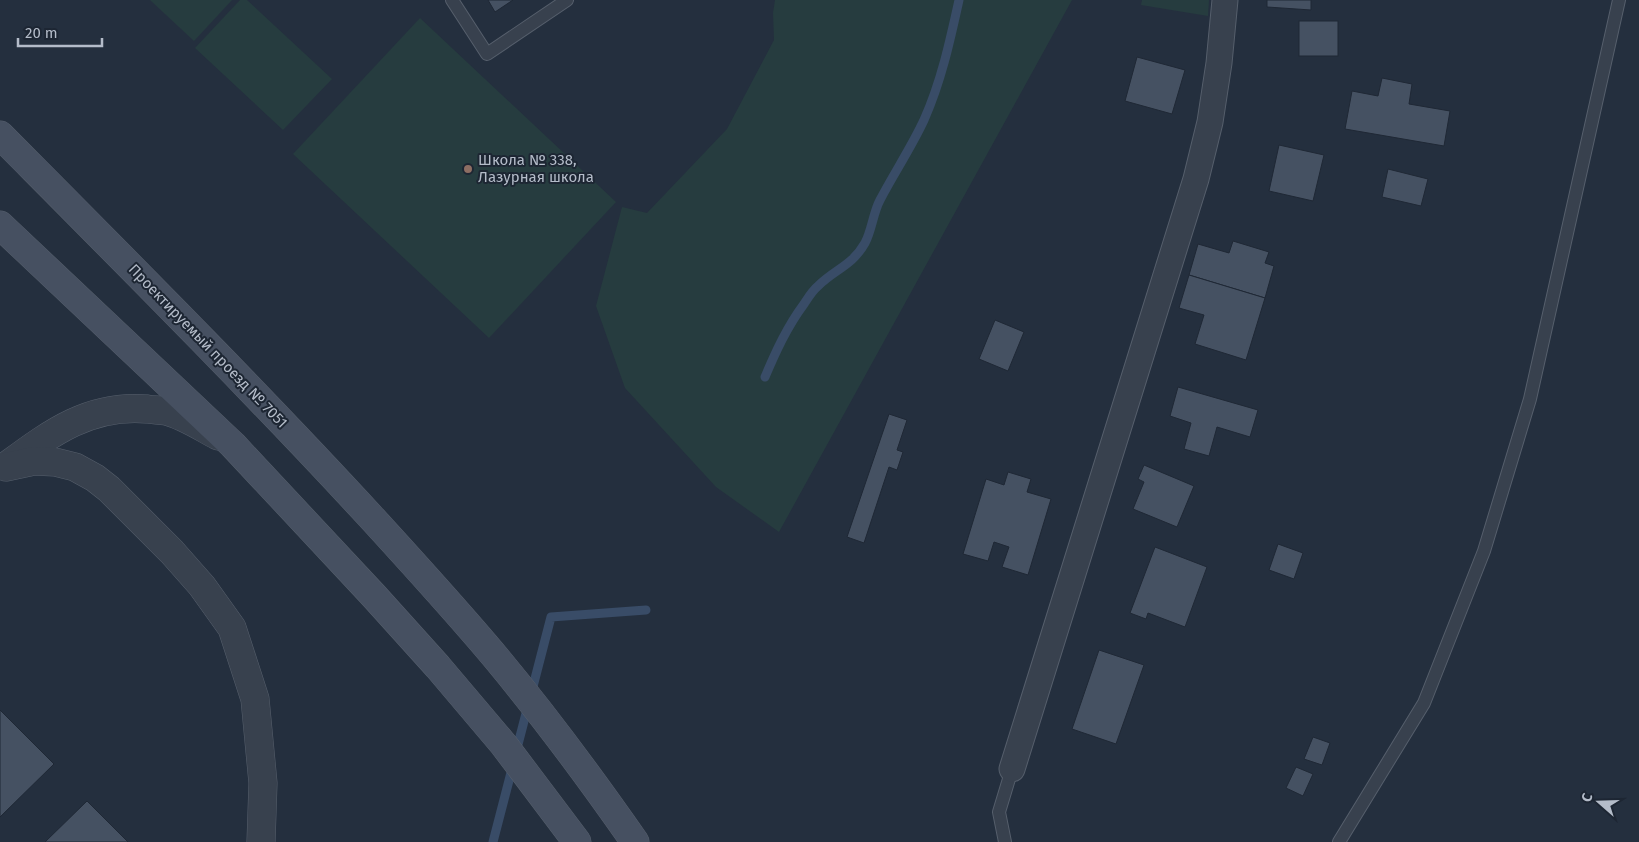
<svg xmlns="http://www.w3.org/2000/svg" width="1639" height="842" font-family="'Fira Sans',sans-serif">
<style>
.green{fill:#263c3f}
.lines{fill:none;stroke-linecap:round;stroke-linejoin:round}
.stream{stroke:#394c67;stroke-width:9}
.building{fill:#455162;stroke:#1f2835}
.service-casing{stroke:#565f6c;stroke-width:14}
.minor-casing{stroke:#565f6c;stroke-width:27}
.tertiary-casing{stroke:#565f6c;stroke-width:29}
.secondary-casing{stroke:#565f6c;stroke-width:29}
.service{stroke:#38414e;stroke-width:12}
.minor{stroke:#38414e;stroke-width:25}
.tertiary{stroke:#38414e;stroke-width:28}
.secondary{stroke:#465061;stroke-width:28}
.education-dot{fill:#8d6e63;stroke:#1d2633;stroke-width:2}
.labels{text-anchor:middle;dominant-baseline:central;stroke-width:4;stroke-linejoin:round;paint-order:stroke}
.poi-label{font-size:15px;fill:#b4bcc9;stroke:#1d2633;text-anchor:start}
.street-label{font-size:15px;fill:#b4bcc9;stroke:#1d2633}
</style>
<rect width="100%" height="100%" fill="#242f3e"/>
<g class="green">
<polygon points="150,0 232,0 194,41"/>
<polygon points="240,0 247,0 332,79 283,130 195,48"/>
<polygon points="775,0 1072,0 779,532 716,487 625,388 596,306 622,207 647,213 727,129 774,40 773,13"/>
<polygon points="1142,0 1209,0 1208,16 1141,5"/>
<polygon points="420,18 616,202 489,338 293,154"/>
</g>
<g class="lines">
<g class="stream">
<path d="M765,377C776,351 787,327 804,304C808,298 812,291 818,286C835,269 852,266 865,243C872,230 873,213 880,200C894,173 911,148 924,120C941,82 950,41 959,0"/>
<polyline points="516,752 551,617 646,610"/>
<polyline points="493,842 513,765"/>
</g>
</g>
<g class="building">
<polygon points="488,0 513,0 495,12"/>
<polygon points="1267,0 1311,0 1311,10 1267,7"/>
<rect x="1299" y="21" width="39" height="35"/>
<polygon points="1137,57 1185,70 1172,114 1125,101"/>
<polygon points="1382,78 1412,84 1409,104 1450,111 1444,146 1345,129 1352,91 1378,96"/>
<polygon points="1279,145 1324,155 1313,201 1269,191"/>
<polygon points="1388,169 1428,179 1421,206 1382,197"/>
<polygon points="1233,241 1269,252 1265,263 1274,266 1265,298 1189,275 1198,244 1229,253"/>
<polygon points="1189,275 1265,298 1246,360 1195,344 1204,315 1179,308"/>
<polygon points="995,320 1024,332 1008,371 979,359"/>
<polygon points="1178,387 1258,410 1250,437 1217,427 1209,456 1184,449 1191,423 1170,416"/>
<polygon points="889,414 907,420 897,450 903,452 897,470 889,467 864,543 847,537"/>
<polygon points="1144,465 1194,486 1177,527 1133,509 1144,482 1138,479"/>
<polygon points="1008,472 1031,479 1027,492 1051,499 1028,575 1002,567 1009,547 994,542 988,561 963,554 986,479 1004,485"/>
<polygon points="1278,544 1303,553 1294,579 1269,570"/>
<polygon points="1155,547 1207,567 1185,627 1148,613 1146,619 1130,613"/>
<polygon points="1099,650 1144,665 1116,744 1072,729"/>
<polygon points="0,710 54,764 0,817"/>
<polygon points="1313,737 1330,743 1322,765 1304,759"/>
<polygon points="1296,767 1313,774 1303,796 1286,788"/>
<polygon points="87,801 128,842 45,842"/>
</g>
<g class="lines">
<g class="service-casing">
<g id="service">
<polyline points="452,0 487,54 567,0"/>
<polyline points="1005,842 999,812 1012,769"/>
<polyline points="1339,842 1424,703 1484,551 1530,399 1619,0"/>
</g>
</g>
<g class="minor-casing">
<polyline id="minor" points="1012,769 1196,179 1210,122 1219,63 1225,0"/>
</g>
<g class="tertiary-casing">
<g id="tertiary">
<path d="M9,464C52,432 91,404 147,409C153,410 160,410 166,411C185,416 201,427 218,436"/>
<polyline points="6,467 34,461 55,462 75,467 95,478 109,489 172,552 202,586 232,628 255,699 263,783 261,842"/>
</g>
</g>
<g class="secondary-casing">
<g id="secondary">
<path d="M0,135C125,261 250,386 370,516C413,563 456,610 497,659C546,718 591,779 635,842"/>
<polyline points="0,225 233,445 374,596 438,667 504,745 577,842"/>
</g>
</g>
<use href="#service" class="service"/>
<use href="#minor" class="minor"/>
<use href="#tertiary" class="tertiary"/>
<use href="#secondary" class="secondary"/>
</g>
<circle class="education-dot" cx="468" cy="169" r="5"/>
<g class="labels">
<g class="poi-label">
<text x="478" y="160">Школа № 338,<tspan x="478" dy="17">Лазурная школа</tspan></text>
</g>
<g class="street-label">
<text transform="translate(208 346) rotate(46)">Проектируемый проезд № 7051</text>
</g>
</g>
<g transform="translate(1599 802) rotate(290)" stroke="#1d2633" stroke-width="4" paint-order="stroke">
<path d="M0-4L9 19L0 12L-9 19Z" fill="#b4bcc9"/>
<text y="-8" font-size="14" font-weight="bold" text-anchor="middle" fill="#b4bcc9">С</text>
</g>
<path d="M18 38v8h84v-8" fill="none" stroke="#b4bcc9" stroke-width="2.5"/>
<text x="25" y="38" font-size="15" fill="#b4bcc9" stroke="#1d2633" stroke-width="4" paint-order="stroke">20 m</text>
</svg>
